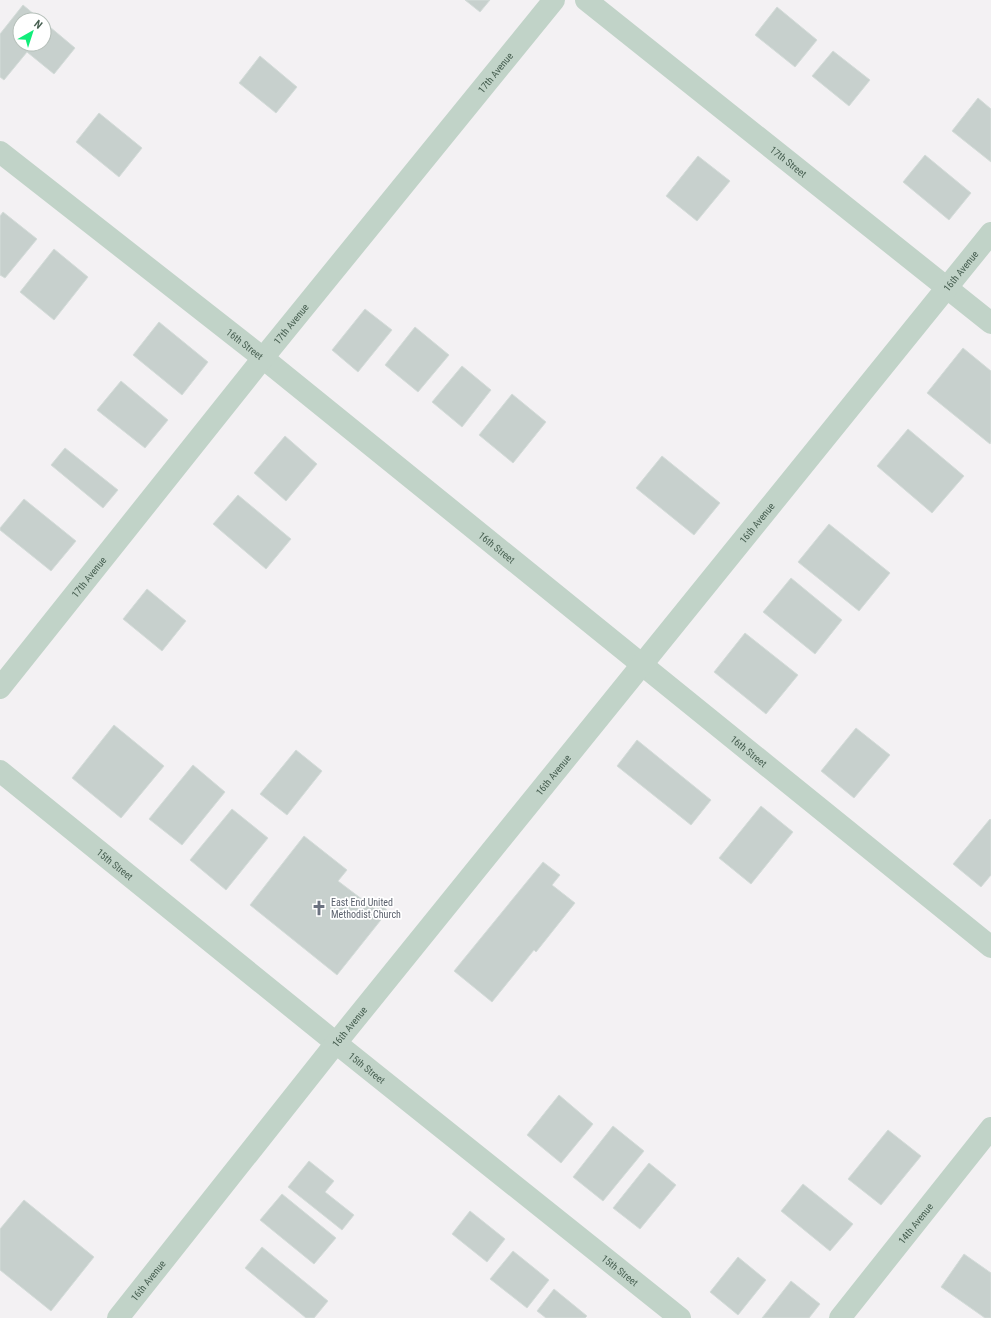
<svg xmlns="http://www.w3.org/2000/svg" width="991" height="1318" font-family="'Roboto Condensed',sans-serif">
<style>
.building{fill:#c7d0cd;stroke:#d4dcd9}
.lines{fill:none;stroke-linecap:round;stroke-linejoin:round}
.minor{stroke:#c1d3c8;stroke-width:22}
.labels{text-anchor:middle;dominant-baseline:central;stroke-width:3.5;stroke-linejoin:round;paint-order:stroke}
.street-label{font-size:10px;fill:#475f51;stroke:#fff}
.worship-label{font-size:10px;fill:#5b616d;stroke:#fff;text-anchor:start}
</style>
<rect width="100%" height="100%" fill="#f3f1f3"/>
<g class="building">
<polygon points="465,0 490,0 480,12"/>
<polygon points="23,5 41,20 20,20 20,44 44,44 44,22 75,48 54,74 27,52 4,80 0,77 0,34"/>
<polygon points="777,7 817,40 795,67 755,35"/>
<polygon points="833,51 870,80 849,106 812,76"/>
<polygon points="260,56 297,87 276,113 239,83"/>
<polygon points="978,98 991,109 991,162 952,131"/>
<polygon points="99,113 142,148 119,177 76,142"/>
<polygon points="925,155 971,193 949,220 903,182"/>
<polygon points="698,156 730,181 697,221 666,196"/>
<polygon points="3,212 37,239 5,278 0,275 0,216"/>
<polygon points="54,249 88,277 54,320 20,292"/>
<polygon points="365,309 392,330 358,372 332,350"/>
<polygon points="159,322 208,362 182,395 133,355"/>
<polygon points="415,327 449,355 418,392 385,365"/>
<polygon points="963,348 991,371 991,442 990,444 927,393"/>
<polygon points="462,366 491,390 462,427 432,402"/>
<polygon points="121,381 168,420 145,448 97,410"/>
<polygon points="512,394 546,422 513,463 479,435"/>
<polygon points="908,429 964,476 932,513 877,466"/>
<polygon points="285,436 317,464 286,501 254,473"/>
<polygon points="65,448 118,490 103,508 51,465"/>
<polygon points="662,456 720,503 694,535 636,488"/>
<polygon points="238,495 291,539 266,569 213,524"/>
<polygon points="24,499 76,541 51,571 0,530 0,528"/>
<polygon points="829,524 890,573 859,611 798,562"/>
<polygon points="791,578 842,620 815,654 763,612"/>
<polygon points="147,589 186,621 162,651 123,619"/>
<polygon points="745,633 798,675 766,714 714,672"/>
<polygon points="114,725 164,766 121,818 72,778"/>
<polygon points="856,728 890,755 854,798 821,771"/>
<polygon points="637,740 711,800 691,825 617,766"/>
<polygon points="296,750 322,771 287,815 260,794"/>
<polygon points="193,765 225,792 182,845 149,819"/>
<polygon points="761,806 793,832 751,884 719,858"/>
<polygon points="232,809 268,838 226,890 190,860"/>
<polygon points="990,819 991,820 991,875 981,887 953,864"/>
<polygon points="304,836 347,870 338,881 367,903 372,897 388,911 337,975 250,905"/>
<polygon points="543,862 560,875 552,885 575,903 536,952 534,950 492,1002 454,971"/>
<polygon points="559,1095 593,1124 561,1163 527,1135"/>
<polygon points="613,1126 644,1151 603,1201 573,1177"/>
<polygon points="888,1130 921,1156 881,1205 848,1179"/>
<polygon points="309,1161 334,1181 325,1192 354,1215 342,1230 288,1187"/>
<polygon points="649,1163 676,1185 640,1229 613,1208"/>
<polygon points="803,1184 853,1224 830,1251 781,1211"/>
<polygon points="282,1194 336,1238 314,1264 260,1220"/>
<polygon points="24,1200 94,1257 51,1311 0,1270 0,1229"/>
<polygon points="470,1211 505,1239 487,1262 452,1234"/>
<polygon points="262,1247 328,1301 314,1318 306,1318 245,1268"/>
<polygon points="513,1251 549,1280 527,1308 490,1279"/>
<polygon points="964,1254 991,1273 991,1318 985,1318 941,1287"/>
<polygon points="738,1257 766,1280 738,1315 710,1292"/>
<polygon points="791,1281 820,1304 809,1318 762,1318"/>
<polygon points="554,1289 587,1316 585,1318 546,1318 537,1311"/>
</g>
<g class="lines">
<g class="minor">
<path id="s1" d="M586,0L991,323"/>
<path id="s2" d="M0,152L263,358L991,947"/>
<path id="s3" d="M0,688L263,358L554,0"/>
<path id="s4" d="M0,771L336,1043L680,1318"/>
<path id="s5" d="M118,1318L336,1043L991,233"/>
<path id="s6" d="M840,1318L991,1128"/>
</g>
</g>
<defs>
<g id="church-bare" transform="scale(1.2)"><path d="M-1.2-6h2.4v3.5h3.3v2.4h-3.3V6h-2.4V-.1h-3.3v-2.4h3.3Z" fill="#6b7280" stroke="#fff" stroke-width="2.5" paint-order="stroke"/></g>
</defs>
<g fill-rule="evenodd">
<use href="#church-bare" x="319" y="908"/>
</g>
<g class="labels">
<g class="street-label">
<text stroke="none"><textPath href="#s3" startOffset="790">17th Avenue</textPath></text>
<text stroke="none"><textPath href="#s1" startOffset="259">17th Street</textPath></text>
<text stroke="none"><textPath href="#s5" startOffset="1344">16th Avenue</textPath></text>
<text stroke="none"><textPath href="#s3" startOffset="466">17th Avenue</textPath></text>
<text stroke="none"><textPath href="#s2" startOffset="311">16th Street</textPath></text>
<text stroke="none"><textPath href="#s5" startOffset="1020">16th Avenue</textPath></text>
<text stroke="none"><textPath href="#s2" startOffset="635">16th Street</textPath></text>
<text stroke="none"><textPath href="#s3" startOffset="142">17th Avenue</textPath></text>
<text stroke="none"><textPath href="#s2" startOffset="959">16th Street</textPath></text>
<text stroke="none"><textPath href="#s5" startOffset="696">16th Avenue</textPath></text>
<text stroke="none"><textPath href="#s4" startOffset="148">15th Street</textPath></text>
<text stroke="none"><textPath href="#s5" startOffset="372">16th Avenue</textPath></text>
<text stroke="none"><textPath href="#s4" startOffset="472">15th Street</textPath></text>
<text stroke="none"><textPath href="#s6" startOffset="121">14th Avenue</textPath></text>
<text stroke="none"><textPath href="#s4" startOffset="796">15th Street</textPath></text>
<text stroke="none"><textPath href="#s5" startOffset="48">16th Avenue</textPath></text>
</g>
<g class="worship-label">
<text x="331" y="902">East End United<tspan x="331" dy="12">Methodist Church</tspan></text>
</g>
</g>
<g transform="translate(32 32) rotate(39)"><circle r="19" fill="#ffffff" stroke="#b5bfb9"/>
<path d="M0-3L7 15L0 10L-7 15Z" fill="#11ed7a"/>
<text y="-6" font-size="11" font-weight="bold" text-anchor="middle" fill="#475f51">N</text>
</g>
</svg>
